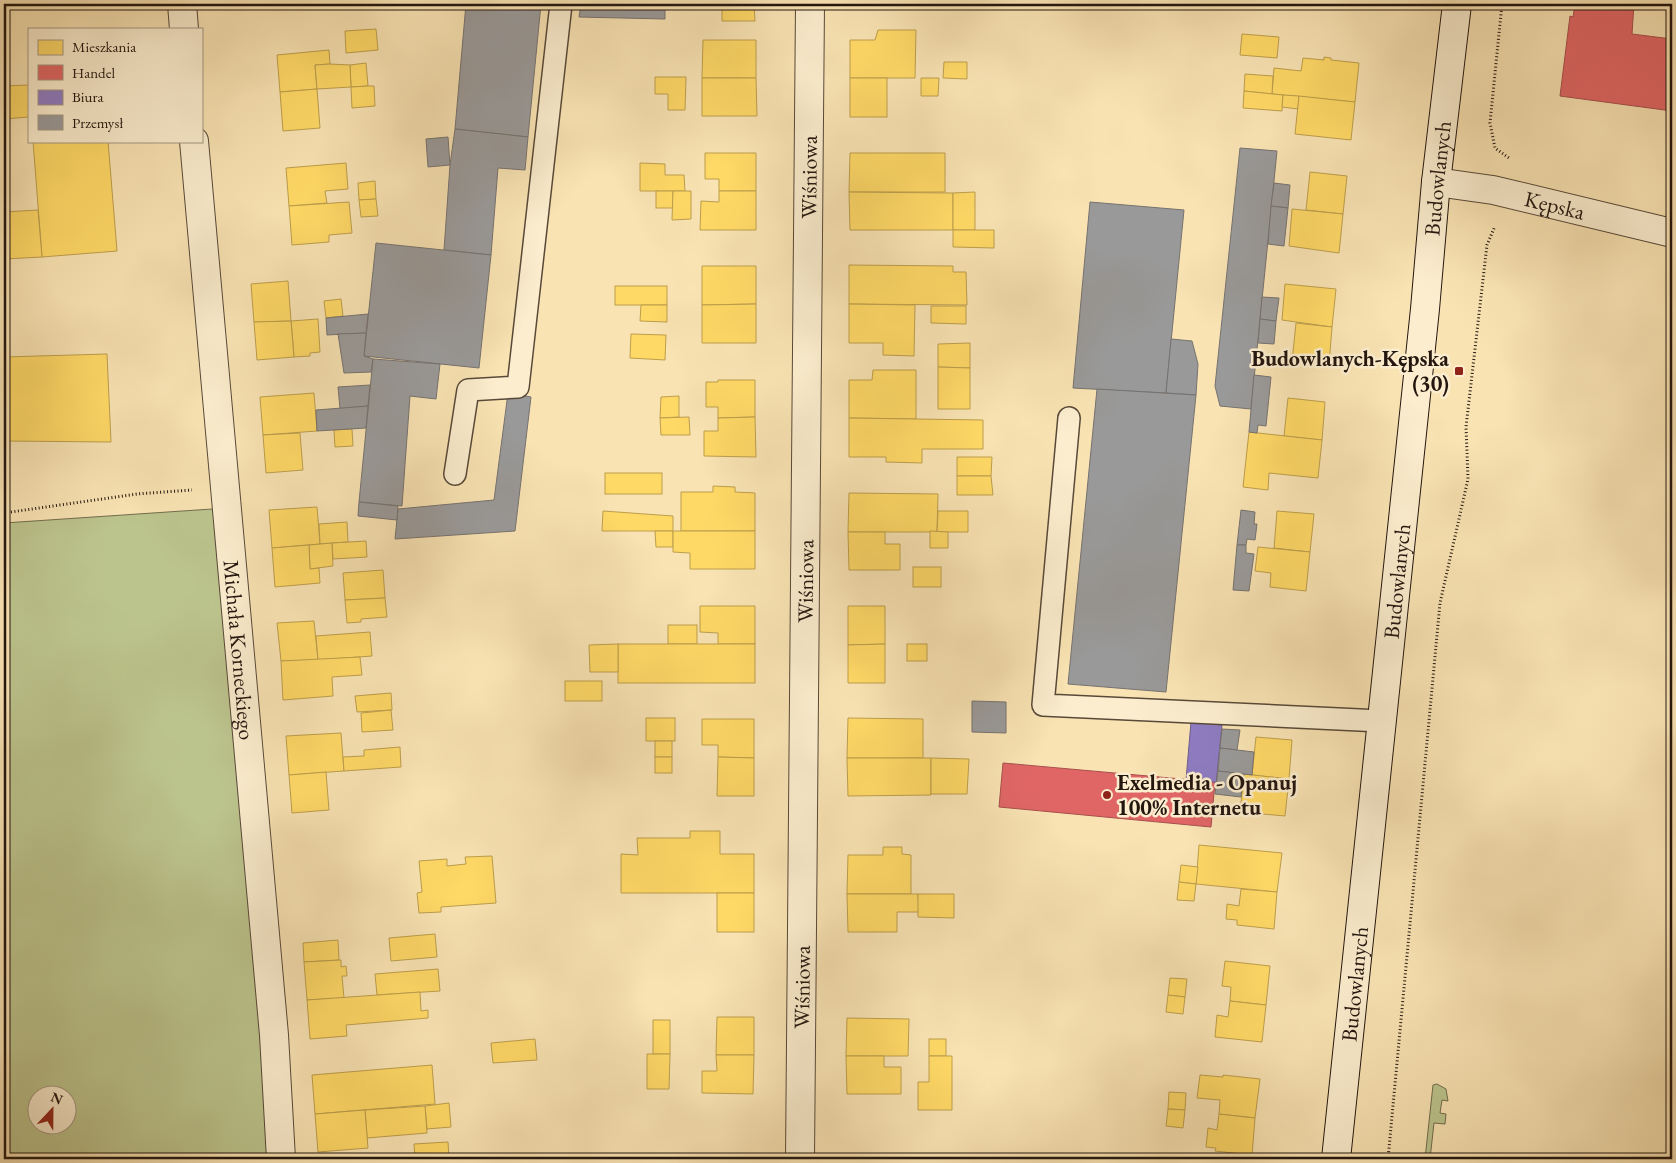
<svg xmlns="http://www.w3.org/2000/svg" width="1676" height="1163" font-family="'EB Garamond',serif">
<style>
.green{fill:#bcc48d;stroke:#706d4e;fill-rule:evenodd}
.homes{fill:#ffd966;stroke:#bd9e4c}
.shops{fill:#e06666;stroke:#a74e4c}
.offices{fill:#8e7cc3;stroke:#6e5d8d}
.industry{fill:#999;stroke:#767270}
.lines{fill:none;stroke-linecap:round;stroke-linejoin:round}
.service-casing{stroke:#584938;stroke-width:24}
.minor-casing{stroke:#584938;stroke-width:30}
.tertiary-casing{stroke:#584938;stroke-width:30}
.secondary-casing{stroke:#23160f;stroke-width:30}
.path{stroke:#23160f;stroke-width:3;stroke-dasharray:1 2.5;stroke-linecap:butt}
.service{stroke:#fbedce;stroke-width:21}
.minor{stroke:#fbedce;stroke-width:28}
.tertiary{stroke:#fbedce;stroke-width:28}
.secondary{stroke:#fbedce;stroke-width:28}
.poi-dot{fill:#8f2418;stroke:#fbedce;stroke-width:2}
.labels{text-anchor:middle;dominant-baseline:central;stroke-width:5;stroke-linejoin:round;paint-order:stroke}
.street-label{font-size:22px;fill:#23160f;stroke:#fbedce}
.poi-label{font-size:22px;font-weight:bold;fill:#23160f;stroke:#fbedce;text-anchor:end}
</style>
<rect width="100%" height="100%" fill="#f9e3b3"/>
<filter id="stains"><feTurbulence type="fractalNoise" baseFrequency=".004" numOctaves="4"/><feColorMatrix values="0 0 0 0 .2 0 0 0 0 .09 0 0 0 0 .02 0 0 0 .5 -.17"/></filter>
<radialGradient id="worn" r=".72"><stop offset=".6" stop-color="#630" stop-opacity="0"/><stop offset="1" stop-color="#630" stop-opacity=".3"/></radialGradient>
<g class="green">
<path d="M227,508L281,1159H4V523ZM38,1096H68V1126H38Z"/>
<polygon points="1437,1084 1446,1089 1448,1101 1442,1100 1440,1113 1446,1114 1445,1124 1434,1123 1430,1159 1425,1159 1433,1085"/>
</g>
<g class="homes">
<polygon points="722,4 754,4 755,21 722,21"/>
<polygon points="376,29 378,50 346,53 345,31"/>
<polygon points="878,30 916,30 915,78 850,78 850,40 875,40"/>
<polygon points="1242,34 1279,37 1277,58 1240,55"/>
<polygon points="703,40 756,40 756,78 702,78"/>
<polygon points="329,50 330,64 315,65 317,89 280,92 277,55"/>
<polygon points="1324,57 1331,58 1331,60 1359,63 1355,102 1272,94 1274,68 1301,71 1303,58 1324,60"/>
<polygon points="944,62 967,62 967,79 943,78"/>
<polygon points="366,63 368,86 351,87 350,65"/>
<polygon points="330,64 350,65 351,87 317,89 315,65"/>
<polygon points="1245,74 1273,76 1272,94 1244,91"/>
<polygon points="655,77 686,77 685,110 668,110 668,94 655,94"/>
<polygon points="702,78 756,78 757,116 702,116"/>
<rect x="850" y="78" width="37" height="39"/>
<polygon points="921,78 939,78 938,96 921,96"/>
<polygon points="29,85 29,117 4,119 4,86"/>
<polygon points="368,86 374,86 375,106 352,108 351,87"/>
<polygon points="317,89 320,128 283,131 280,92"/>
<polygon points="1244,91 1283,95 1282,111 1243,108"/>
<polygon points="1283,95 1299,96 1298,109 1282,107"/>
<polygon points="1299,96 1355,102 1351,140 1295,134"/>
<polygon points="33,141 108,141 117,251 42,257"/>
<polygon points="705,153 756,153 756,191 719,191 719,179 705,179"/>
<polygon points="850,153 945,153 945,192 849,192"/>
<polygon points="346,163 348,189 325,191 327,203 289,206 286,168"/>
<polygon points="640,163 665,164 665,175 684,175 685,191 640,191"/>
<polygon points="1310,172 1347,176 1343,214 1306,210"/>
<polygon points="375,181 376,199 359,200 358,183"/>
<rect x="656" y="191" width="17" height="17"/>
<polygon points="673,191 691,191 691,219 672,220"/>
<polygon points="719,191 756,191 756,230 700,230 701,201 719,202"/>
<polygon points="849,192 953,193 953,230 850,230"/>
<polygon points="975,192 975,230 953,230 953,193"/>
<polygon points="376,199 378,216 361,217 359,200"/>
<polygon points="349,202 352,233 329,235 329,242 292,245 289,206"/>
<polygon points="1292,209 1343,214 1339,253 1289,246"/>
<polygon points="38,210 42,257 4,259 4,212"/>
<polygon points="953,230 994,230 994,248 953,247"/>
<polygon points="849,265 953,266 953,272 966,272 967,305 849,304"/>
<polygon points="702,266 756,266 756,304 702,305"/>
<polygon points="288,281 291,321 254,322 251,284"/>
<polygon points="1285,284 1336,289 1332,327 1282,320"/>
<rect x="615" y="286" width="52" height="19"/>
<polygon points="341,299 343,316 326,318 324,301"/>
<polygon points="756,304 756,343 702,343 702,305"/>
<polygon points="849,304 915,305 914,356 883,355 883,343 849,343"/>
<polygon points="641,305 667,305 667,322 640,321"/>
<polygon points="931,306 966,306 966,324 931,323"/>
<polygon points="318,319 320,352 310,353 310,356 294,357 291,321"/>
<polygon points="291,321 294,357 257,360 254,322"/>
<polygon points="1296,323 1332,327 1329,365 1292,362"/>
<polygon points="631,334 666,335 665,360 630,358"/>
<polygon points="970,343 970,368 938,367 938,344"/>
<polygon points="107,354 111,442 4,441 4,357"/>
<polygon points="938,367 970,368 970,409 938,409"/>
<polygon points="873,370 916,370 916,419 849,418 849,380 872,380"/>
<polygon points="718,380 755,380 755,417 718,418 718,407 706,407 706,382 718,382"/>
<polygon points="314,393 317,431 263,435 260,397"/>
<polygon points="679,396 679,417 660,418 661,397"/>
<polygon points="1288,398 1325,402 1322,440 1284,436"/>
<polygon points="689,417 690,435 661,435 660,418"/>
<polygon points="755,417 756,457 704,456 704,431 718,431 718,418"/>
<polygon points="849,418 983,420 983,449 922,449 922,463 886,462 886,457 849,457"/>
<polygon points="352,429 353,446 335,447 334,430"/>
<polygon points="1249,432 1322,440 1318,478 1269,473 1268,490 1243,487"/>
<polygon points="300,433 303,470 266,473 263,435"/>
<polygon points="957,457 992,457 991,476 957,476"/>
<rect x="605" y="473" width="57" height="21"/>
<polygon points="957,476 991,476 993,495 957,495"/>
<polygon points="713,486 735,487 735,492 755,493 755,531 681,531 681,492 713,492"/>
<polygon points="849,493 938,494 937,532 848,532"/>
<polygon points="317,507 320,544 272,548 269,510"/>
<polygon points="603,511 673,516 673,531 602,531"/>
<polygon points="938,511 968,511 968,532 937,532"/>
<polygon points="1277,511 1314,514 1310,552 1274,548"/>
<polygon points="347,522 348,542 320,544 319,524"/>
<polygon points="655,531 673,531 673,547 656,547"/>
<polygon points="673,531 755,531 755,569 690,569 690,553 673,552"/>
<polygon points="930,531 948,532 948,548 930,548"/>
<polygon points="848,532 885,532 885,544 900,544 900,570 849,570"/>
<polygon points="366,541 367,557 333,559 332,543"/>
<polygon points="332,543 333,566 310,569 309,545"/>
<polygon points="309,545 310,569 319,568 320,583 275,587 272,548"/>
<polygon points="1258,547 1310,552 1306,591 1270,587 1271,573 1255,571"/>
<rect x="913" y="567" width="28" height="20"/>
<polygon points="383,570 385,598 345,600 343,573"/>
<polygon points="385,598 387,617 361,619 361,622 347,623 345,600"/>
<polygon points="700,606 755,606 755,644 718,644 718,633 700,632"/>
<polygon points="848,606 885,606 885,644 848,645"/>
<polygon points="314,621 318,660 281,661 277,623"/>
<rect x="668" y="625" width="29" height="19"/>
<polygon points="370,632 372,656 318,660 316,636"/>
<rect x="618" y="644" width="137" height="39"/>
<polygon points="618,644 618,672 590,672 589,645"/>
<polygon points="885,644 885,683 848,683 848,645"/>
<rect x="907" y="644" width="20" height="17"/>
<polygon points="360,657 362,675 332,677 333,696 283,700 281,661"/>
<rect x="565" y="681" width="37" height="20"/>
<polygon points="391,693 392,710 357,712 355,696"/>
<polygon points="391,710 393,730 362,732 361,713"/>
<rect x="646" y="718" width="29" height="23"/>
<polygon points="848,718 923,719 923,758 847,758"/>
<polygon points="702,719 754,719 754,758 718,757 718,745 702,745"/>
<polygon points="341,733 344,771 289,775 286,736"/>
<polygon points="1256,737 1292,740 1289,779 1252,775"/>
<rect x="655" y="741" width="17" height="16"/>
<polygon points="400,747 401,767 344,771 343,757 364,756 364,750"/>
<rect x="655" y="757" width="17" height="16"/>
<polygon points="718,757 754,758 754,796 717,796"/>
<polygon points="847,758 931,758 931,795 848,796"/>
<polygon points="931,758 969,759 967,794 931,794"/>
<polygon points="326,772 329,810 292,813 289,775"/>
<polygon points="1244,774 1289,779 1285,816 1240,812"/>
<polygon points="690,831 720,831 720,854 754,854 754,893 621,893 621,854 638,855 637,838 690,838"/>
<polygon points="1199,845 1282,853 1277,892 1196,884"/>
<polygon points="883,847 902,847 902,854 911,855 911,894 847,894 848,855 883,855"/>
<polygon points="492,856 496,903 441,907 441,912 419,913 417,893 422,892 419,861 447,859 447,866 466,864 465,857"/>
<polygon points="1181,865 1198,867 1196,884 1179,882"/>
<polygon points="1179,882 1196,884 1194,901 1177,900"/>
<polygon points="1241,889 1277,892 1274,929 1237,925 1237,920 1226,919 1227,904 1239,906"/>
<rect x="717" y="893" width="37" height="39"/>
<polygon points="847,894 918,894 919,912 897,912 897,932 848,932"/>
<polygon points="918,894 954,894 954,918 918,917"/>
<polygon points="435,934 437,957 391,961 389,938"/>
<polygon points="338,940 339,960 304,962 303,943"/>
<polygon points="341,960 341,967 346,966 347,976 342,976 344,998 307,1000 304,962"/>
<polygon points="1225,961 1270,966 1266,1005 1230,1001 1231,987 1222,986"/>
<polygon points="438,969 440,991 377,995 375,974"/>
<polygon points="1170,978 1187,979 1185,997 1168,995"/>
<polygon points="420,992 421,1011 428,1010 428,1018 346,1025 347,1036 310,1039 307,1000"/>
<polygon points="1168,995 1185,997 1183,1014 1166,1012"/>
<polygon points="1230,1001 1266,1005 1262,1042 1215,1037 1217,1015 1228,1017"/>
<polygon points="717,1017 754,1017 754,1055 716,1055"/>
<polygon points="847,1018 909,1019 908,1056 846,1056"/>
<rect x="653" y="1020" width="17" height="34"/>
<polygon points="535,1039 537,1060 493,1063 491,1043"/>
<rect x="929" y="1039" width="17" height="17"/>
<polygon points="647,1054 670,1054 669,1089 647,1089"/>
<polygon points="716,1055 754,1055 753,1094 702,1093 702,1071 717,1071"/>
<polygon points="846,1056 884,1056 884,1067 901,1067 901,1094 847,1094"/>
<polygon points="929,1056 952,1056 952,1110 918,1110 918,1082 929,1082"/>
<polygon points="432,1065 435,1104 315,1114 312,1075"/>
<polygon points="1200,1075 1223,1077 1223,1075 1260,1079 1255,1118 1219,1114 1220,1100 1197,1098"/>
<polygon points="1169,1092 1186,1093 1185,1110 1168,1109"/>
<polygon points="449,1103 451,1127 427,1129 425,1106"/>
<polygon points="425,1106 427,1133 367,1138 365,1110"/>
<polygon points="1168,1109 1185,1110 1183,1128 1166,1126"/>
<polygon points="365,1110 368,1148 318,1152 315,1114"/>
<polygon points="1219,1114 1255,1118 1252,1155 1215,1151 1216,1148 1206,1147 1208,1128 1217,1130"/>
<polygon points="448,1142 449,1159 415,1159 414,1144"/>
</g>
<g class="shops">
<polygon points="1572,4 1634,4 1632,34 1672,39 1672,111 1560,96 1570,16 1573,17 1575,5"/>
<polygon points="1003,763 1215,782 1211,827 999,807"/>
</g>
<polygon class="offices" points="1191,722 1222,725 1216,784 1215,782 1186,780"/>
<g class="industry">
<polygon points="466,4 541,4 528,137 455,129"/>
<polygon points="581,4 665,4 665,19 579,17"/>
<polygon points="455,129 528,137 525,170 498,168 491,255 444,250 450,165"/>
<polygon points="448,137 450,165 428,167 426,139"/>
<polygon points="1240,148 1277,151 1251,409 1220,406 1215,386"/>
<polygon points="1274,183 1290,185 1288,208 1271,206"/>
<polygon points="1090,202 1184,210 1166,393 1073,388"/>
<polygon points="1271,206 1288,208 1284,246 1268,244"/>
<polygon points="376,243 491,255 479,368 364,356"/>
<polygon points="1262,297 1279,298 1276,321 1260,319"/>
<polygon points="368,314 366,333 327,335 326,318"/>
<polygon points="1260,319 1276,321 1274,344 1258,343"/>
<polygon points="366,333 364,356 373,359 371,372 344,373 338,334"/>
<polygon points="1171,339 1192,341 1198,364 1196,395 1166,393"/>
<polygon points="373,359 440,364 436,399 410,396 402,506 359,502"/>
<polygon points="1254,375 1271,377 1266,426 1258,425 1257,433 1249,432"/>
<polygon points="370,385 368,406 340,409 338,387"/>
<polygon points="1097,389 1196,395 1166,692 1068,684"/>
<polygon points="508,393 531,397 515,531 395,539 398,509 494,500"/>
<polygon points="368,406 366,428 317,431 316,410"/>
<polygon points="359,502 398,506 397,520 358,516"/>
<polygon points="1241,510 1255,512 1254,524 1257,524 1255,540 1247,539 1246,545 1237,545"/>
<polygon points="1237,545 1246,545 1246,553 1254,554 1249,591 1233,590"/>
<polygon points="972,701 1006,702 1006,733 972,732"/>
<polygon points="1222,729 1240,730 1237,750 1220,748"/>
<polygon points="1220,748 1254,752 1252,775 1218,771"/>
<polygon points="1218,771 1244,774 1241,797 1215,794"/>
</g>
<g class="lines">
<g class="service-casing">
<g id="service">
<polyline points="1069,418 1043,705 1381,721"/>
<polyline points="455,474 468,390 518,387 561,4"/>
</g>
</g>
<g class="minor-casing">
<g id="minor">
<polyline points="182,4 184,29"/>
<path id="s1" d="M194,141L274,1035L281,1159"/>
<path id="s2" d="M800,1159L810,4"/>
</g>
</g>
<g class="tertiary-casing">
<g id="tertiary">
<path id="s3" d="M1436,182L1493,190L1672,233"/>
</g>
</g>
<g class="secondary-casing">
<g id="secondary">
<path id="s4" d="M1336,1159L1425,309L1436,182L1457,4"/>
</g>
</g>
<g class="path">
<polyline points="1502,4 1490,123 1495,148 1509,158"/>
<polyline points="4,513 137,494 192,490"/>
<polyline points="1388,1159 1440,603 1468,479 1466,427 1487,245 1495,226"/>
</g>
<use href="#service" class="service"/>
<use href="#minor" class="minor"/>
<use href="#tertiary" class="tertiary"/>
<use href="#secondary" class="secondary"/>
</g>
<g class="poi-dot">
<rect x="1454" y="366" width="10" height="10" rx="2.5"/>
<circle cx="1107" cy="795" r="5"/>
</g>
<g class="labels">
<g class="street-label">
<text stroke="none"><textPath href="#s2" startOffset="982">Wiśniowa</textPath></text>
<text stroke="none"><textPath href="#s4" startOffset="986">Budowlanych</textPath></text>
<text stroke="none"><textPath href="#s3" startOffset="121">Kępska</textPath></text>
<text stroke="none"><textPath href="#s2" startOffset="578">Wiśniowa</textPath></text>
<text stroke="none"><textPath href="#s4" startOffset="581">Budowlanych</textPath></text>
<text stroke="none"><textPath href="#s1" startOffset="511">Michała Korneckiego</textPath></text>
<text stroke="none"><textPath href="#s4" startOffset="176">Budowlanych</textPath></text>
<text stroke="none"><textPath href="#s2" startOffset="172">Wiśniowa</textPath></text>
</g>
<g class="poi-label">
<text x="1449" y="358">Budowlanych-Kępska<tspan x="1449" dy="25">(30)</tspan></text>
<text x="1117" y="782" text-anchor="start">Exelmedia - Opanuj<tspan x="1117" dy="25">100% Internetu</tspan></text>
</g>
</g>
<rect width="1676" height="1163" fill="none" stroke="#f9e3b3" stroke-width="20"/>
<rect x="5" y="5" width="1666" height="1153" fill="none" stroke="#23160f" stroke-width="2.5"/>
<rect x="10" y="10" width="1656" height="1143" fill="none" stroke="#23160f"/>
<rect x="28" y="28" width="175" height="115" fill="#fbedce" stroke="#a59782"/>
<rect x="38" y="40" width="25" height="15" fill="#ffd966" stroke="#a59782"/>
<text x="72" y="52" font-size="15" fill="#23160f">Mieszkania</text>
<rect x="38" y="65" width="25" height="15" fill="#e06666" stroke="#a59782"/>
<text x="72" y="78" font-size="15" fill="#23160f">Handel</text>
<rect x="38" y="90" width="25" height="15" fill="#8e7cc3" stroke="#a59782"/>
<text x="72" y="102" font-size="15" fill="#23160f">Biura</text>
<rect x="38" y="115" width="25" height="15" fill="#999999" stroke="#a59782"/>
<text x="72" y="128" font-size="15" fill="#23160f">Przemysł</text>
<g transform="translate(52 1110) rotate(22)"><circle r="24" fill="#fbedce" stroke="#a59782"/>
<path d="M0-4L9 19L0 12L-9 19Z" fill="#8f2418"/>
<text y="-8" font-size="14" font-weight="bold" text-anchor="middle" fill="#23160f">N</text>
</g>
<rect width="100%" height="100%" filter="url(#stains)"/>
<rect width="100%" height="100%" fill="url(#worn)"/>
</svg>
